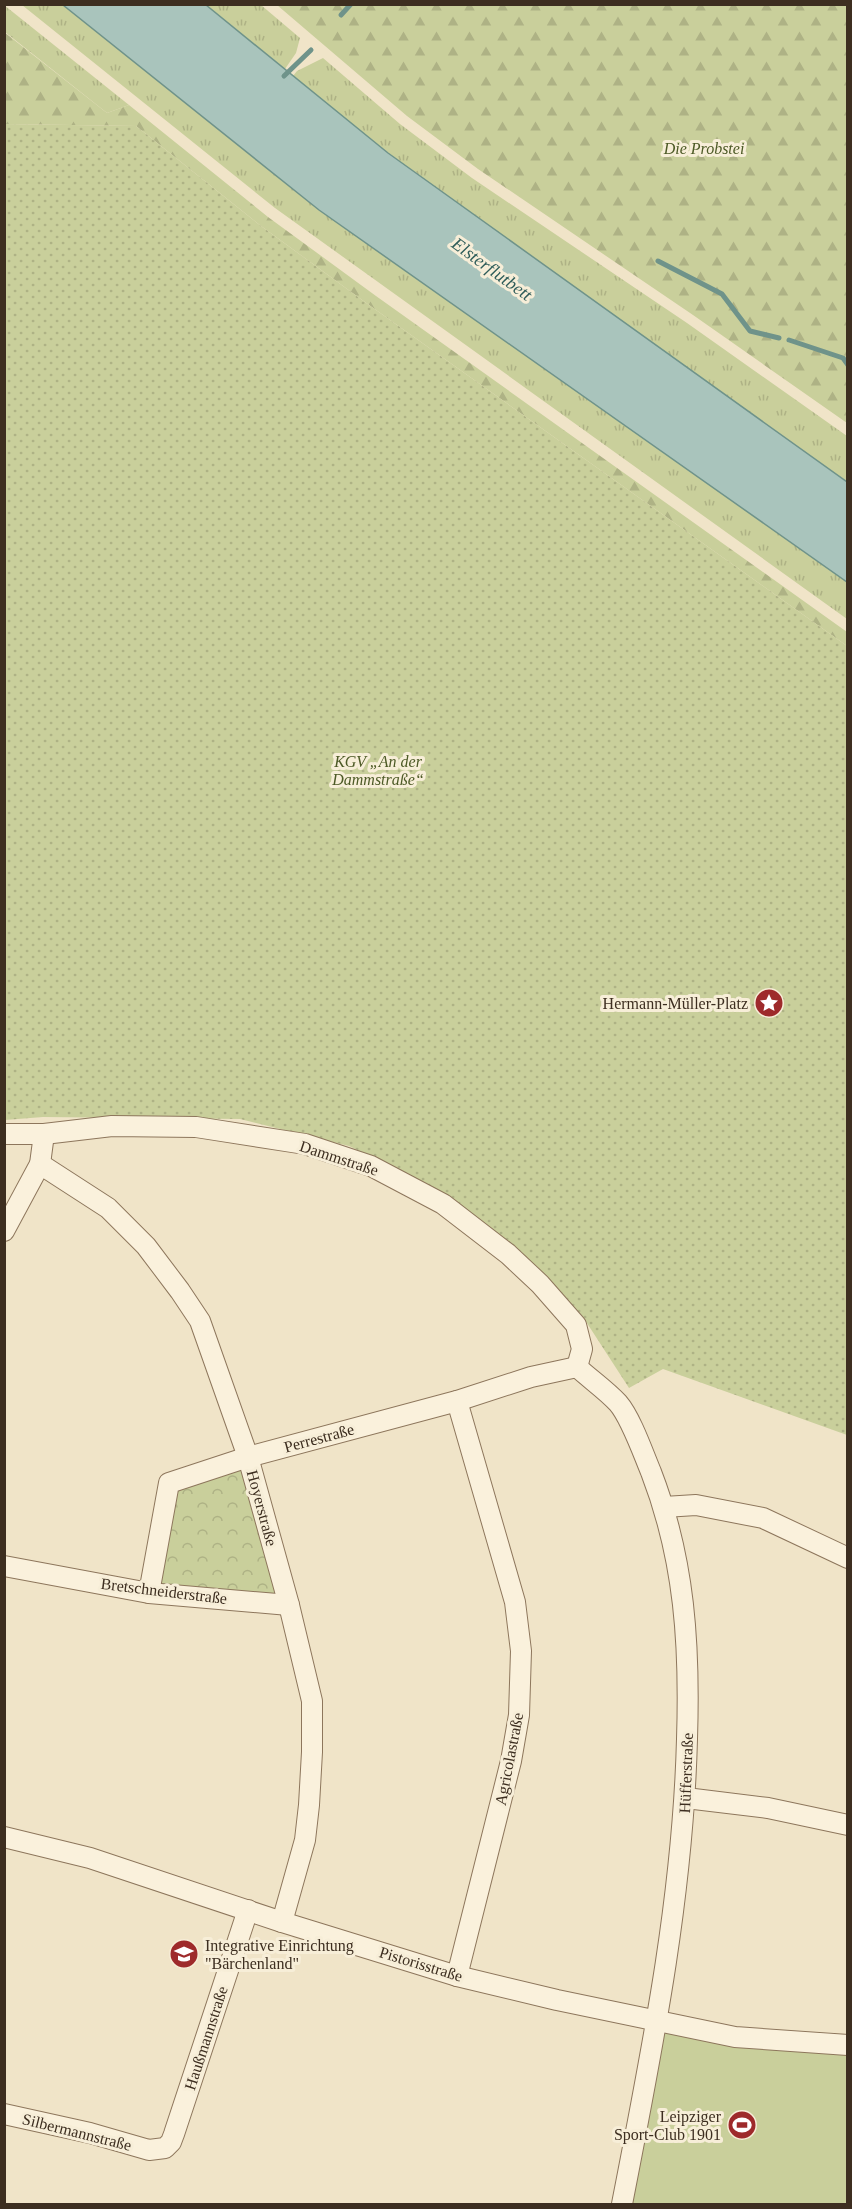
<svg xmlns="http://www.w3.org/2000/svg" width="852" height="2209" font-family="Georgia,serif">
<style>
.grass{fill:url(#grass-tufts)}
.forest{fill:url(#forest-firs)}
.park{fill:url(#park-crowns)}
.garden{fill:url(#garden-dots)}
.pitch{fill:#c9cf9b}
.water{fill:#a9c4bc;stroke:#6f938a;stroke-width:1.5}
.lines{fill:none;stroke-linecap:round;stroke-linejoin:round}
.stream{stroke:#6f938a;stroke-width:5}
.minor-casing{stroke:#8d765c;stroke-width:22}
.minor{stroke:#faf1dc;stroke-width:20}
.labels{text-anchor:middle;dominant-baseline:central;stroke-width:6;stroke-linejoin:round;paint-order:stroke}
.park-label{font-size:16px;font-style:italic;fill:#4d5a26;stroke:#f7eed8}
.poi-label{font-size:16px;fill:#3d2e20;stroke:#f7eed8;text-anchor:end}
.street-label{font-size:16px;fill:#3d2e20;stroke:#f7eed8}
.water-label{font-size:18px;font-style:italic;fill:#2f5d5a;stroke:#f7eed8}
</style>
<defs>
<pattern id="grass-tufts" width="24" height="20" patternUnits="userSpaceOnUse" patternTransform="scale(1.5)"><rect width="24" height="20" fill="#c9cf9b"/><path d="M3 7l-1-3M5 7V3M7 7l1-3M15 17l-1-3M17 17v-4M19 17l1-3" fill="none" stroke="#aeb285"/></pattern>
<pattern id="forest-firs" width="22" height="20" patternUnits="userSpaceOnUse" patternTransform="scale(1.5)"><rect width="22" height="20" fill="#c9cf9b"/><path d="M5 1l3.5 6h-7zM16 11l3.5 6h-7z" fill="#aeb285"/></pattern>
<pattern id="park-crowns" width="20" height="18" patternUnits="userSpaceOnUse" patternTransform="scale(1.5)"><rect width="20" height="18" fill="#c9cf9b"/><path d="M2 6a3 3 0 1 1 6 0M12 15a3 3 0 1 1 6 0" fill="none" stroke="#aeb285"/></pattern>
<pattern id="garden-dots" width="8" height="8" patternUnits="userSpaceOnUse" patternTransform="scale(1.5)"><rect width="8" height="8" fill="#c9cf9b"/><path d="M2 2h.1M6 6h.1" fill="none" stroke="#aeb285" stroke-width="1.8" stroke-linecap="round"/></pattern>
</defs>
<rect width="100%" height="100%" fill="#f0e4c8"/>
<g class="grass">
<polygon points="4,5 129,105 107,113 5,32"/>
<polygon points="22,5 63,5 319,210 847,582 847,619 275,208"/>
<polygon points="206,5 261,5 300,38 296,53 285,69"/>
<polygon points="323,58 400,124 472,178 687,323 847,436 847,482 388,153 293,76 297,71"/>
</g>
<g class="forest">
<polygon points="277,5 847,5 847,423 693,315 478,169 407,116"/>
<polygon points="4,32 107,113 129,105 268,217 376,296 847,632 847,646 369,305 261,226 136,126 5,124"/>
</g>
<polygon class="park" points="248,1457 289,1605 149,1593 169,1483"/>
<polygon class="garden" points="5,124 136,126 261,226 369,305 847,646 847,1435 663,1369 629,1388 583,1317 499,1236 415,1178 349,1146 240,1119 43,1117 5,1120"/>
<polygon class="pitch" points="658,2020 847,2045 847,2204 622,2204"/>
<polygon class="water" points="63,5 206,5 388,153 847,482 847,582 319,210"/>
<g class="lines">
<g class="stream">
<polyline points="341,15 351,4"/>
<polyline points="284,76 311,50"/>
<polyline points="658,261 722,294 750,331 779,338"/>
<polyline points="789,340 843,358 848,365"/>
</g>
<g class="minor-casing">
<g id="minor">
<polyline points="4,1134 44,1134 112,1126 196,1127 305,1144 371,1166 443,1204 508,1254 540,1284 576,1325 582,1349 577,1367"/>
<polyline points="40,1164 108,1208 146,1246 180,1291 200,1321 248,1457 289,1605 312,1701 312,1752 309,1805 305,1840 282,1922"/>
<polyline points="4,1231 40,1164 44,1134"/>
<path d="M577,1367C590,1379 606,1390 618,1403C631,1418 643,1453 651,1472C685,1560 690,1646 687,1739C683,1897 652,2050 622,2204"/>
<polyline points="664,1507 696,1505 763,1518 848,1558"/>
<polyline points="4,1566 149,1593 289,1605"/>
<polyline points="149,1593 169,1483 248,1457 457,1401 531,1377 577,1367"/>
<polyline points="686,1798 768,1808 848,1825"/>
<polyline points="4,1837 90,1858 282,1922 457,1976 557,2000 735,2037 848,2045"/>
<polyline points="457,1976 511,1761 519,1715 521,1651 515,1602 457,1401"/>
<polyline points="4,2114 90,2133 149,2150 165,2148 171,2142 174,2134 248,1910"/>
</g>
</g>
<use href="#minor" class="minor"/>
</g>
<defs>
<g id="sight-disc" transform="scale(1.5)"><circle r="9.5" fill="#9e2a2b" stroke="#f7eed8"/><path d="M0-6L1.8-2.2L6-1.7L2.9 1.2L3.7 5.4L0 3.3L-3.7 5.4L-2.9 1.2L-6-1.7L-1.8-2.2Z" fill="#fff"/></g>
<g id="school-disc" transform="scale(1.5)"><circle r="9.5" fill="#9e2a2b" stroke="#f7eed8"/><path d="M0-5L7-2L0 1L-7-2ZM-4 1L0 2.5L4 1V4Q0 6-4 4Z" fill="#fff"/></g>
<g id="stadium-disc" transform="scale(1.5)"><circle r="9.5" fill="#9e2a2b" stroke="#f7eed8"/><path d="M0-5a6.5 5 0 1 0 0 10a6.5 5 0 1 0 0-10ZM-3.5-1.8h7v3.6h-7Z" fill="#fff"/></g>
</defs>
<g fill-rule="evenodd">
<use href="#sight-disc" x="769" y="1003"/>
<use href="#school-disc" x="184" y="1954"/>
<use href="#stadium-disc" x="742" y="2125"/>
</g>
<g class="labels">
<g class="park-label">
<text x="704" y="148">Die Probstei</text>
<text x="378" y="761">KGV „An der<tspan x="378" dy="18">Dammstraße“</tspan></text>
</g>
<g class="poi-label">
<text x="748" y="1003">Hermann-Müller-Platz</text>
<text x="205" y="1945" text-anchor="start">Integrative Einrichtung<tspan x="205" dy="18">"Bärchenland"</tspan></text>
<text x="721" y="2116">Leipziger<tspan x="721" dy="18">Sport-Club 1901</tspan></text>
</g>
<g class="street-label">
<text transform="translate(339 1158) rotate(18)">Dammstraße</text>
<text transform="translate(319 1438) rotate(-15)">Perrestraße</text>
<text transform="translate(262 1508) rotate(75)">Hoyerstraße</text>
<text transform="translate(164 1591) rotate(7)">Bretschneiderstraße</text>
<text transform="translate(509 1759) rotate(-79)">Agricolastraße</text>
<text transform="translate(686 1773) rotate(-88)">Hüfferstraße</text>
<text transform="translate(421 1964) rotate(17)">Pistorisstraße</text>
<text transform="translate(206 2038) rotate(-72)">Haußmannstraße</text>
<text transform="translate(77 2132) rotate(14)">Silbermannstraße</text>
</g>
<g class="water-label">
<text transform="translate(492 269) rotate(36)">Elsterflutbett</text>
</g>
</g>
<rect width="852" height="2209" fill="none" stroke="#3d2e20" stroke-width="12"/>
</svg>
